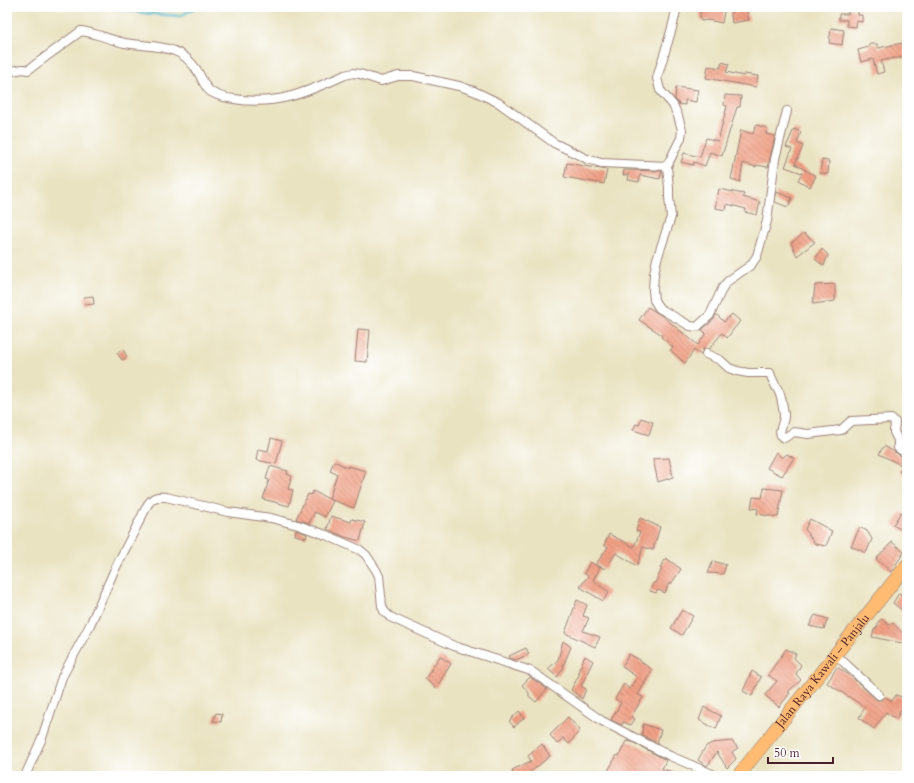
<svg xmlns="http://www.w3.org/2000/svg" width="914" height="783" font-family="Cardo,serif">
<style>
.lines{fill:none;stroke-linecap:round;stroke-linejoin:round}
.stream{stroke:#52bad0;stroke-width:2.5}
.building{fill:url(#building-back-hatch)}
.minor-casing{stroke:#9a8176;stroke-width:10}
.primary-casing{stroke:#9a8176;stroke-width:14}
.minor{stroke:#fff;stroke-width:8}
.primary{stroke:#febb71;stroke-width:13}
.labels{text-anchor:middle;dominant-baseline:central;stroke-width:3.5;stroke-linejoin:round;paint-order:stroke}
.street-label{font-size:12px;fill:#4a1f2b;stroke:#fff}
</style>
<defs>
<pattern id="building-back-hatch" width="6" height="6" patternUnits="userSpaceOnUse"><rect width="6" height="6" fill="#f1a085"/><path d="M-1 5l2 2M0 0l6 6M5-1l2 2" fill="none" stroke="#c5826d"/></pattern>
</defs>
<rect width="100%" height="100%" fill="#fff"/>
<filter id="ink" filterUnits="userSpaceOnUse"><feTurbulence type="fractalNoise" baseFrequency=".025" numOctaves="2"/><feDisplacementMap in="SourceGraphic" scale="8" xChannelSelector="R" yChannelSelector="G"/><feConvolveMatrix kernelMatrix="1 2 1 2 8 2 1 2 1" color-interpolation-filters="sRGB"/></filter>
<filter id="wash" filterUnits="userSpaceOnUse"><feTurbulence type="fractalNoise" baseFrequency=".012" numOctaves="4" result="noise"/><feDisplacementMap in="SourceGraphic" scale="16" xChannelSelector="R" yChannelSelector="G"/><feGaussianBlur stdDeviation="0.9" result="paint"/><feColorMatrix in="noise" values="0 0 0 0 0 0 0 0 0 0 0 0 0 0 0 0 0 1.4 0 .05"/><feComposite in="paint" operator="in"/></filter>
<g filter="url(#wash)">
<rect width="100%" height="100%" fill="#eae3c2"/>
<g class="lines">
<polyline class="stream" points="106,7 144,13 180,16 197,7"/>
</g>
<g id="blocks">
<g class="building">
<polygon points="699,7 725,7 722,23 708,20 701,21"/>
<polygon points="730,7 746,7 749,20 732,23"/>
<polygon points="849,9 858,10 858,15 862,15 862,22 857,21 856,27 847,26 847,20 839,20 839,14 848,14"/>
<polygon points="831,28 844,30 842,45 829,43"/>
<polygon points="903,43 905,58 895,58 881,61 884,72 877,74 873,59 861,62 858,50 869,47 869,44 877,44 878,48"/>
<polygon points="722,62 729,64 726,72 744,76 744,74 758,76 756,87 706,78 708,66 720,68"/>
<polygon points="676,87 698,90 696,102 685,100 685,105 679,104 675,99"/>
<polygon points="725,95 741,96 740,107 737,107 722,156 710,152 705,166 694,162 693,165 681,162 684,153 700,157 706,138 718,141 727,106 724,105"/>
<polygon points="756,125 767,128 766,134 775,136 768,167 756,165 756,167 743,163 740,182 731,179 741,130 753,134"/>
<polygon points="794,129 801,132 797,143 803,146 795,164 816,176 810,187 798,180 802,173 785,167 792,149 786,147"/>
<polygon points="822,160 829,161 828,174 820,173"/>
<polygon points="567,163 607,170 604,184 564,177"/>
<polygon points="624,170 662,171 660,179 640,175 639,182 628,180 629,175 623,175"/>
<polygon points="719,189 744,194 743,197 760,202 757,215 745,212 746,209 727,204 726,210 715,208"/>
<polygon points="776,192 792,198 788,207 775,202"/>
<polygon points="804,233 815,242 797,256 791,243"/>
<polygon points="822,249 828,255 824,266 815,259"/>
<polygon points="835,284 835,301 813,304 815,285"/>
<polygon points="93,296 94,304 85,305 84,297"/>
<polygon points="648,307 662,316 698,345 706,333 702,330 714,319 716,314 724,322 732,314 740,321 727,338 722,333 709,349 703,349 701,355 694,350 685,363 670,350 673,347 661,337 662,335 639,320"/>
<polygon points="358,329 370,330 367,362 355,361"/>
<polygon points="123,349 127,357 122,360 117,353"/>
<polygon points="641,418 653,422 649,435 633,430 636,424 639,425"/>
<polygon points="271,438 282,441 276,464 256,460 258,449 268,451"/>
<polygon points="884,446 907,459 907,479 899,471 903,466 879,454"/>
<polygon points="776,452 782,458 787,454 794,458 782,476 767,468"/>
<polygon points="669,458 673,477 658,482 653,459"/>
<polygon points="334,461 348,468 348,466 366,471 354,508 329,499 333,501 325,517 315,512 309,523 296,519 308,494 311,495 313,491 329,499 337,474 330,471"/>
<polygon points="270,466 288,471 287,474 292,476 288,489 293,490 289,506 263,499 269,480 266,479"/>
<polygon points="764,488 783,490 778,517 757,514 758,509 751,508 753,497 762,498"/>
<polygon points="901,512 907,515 907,533 893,525"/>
<polygon points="331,516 351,522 352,519 365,522 360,541 345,537 327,529"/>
<polygon points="640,518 660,527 653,550 643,547 637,566 616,553 605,569 596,564 608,547 604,545 609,534 634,547 640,532 636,531"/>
<polygon points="810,519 832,531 826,546 815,544 805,529"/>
<polygon points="860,527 867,531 872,539 866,553 851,546"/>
<polygon points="296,530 307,534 306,538 295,535"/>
<polygon points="892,542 904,552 891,572 876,559"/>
<polygon points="666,558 681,569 671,584 669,583 665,593 658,590 656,593 650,591 653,583 655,583 662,569 660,568"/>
<polygon points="713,561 726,565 723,574 708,573"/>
<polygon points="590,562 600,568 593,580 609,592 603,601 580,587 588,576 584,573"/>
<polygon points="899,593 907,599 907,614 893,603"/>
<polygon points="577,600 587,605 583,616 589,618 583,631 600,637 595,647 565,633"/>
<polygon points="682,610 693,616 682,635 671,628"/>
<polygon points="815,615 828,619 824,629 809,626"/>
<polygon points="882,619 889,625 893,623 907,638 907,644 872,637 874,630 878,626 878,622"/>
<polygon points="563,641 571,647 563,666 564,667 557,677 548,669 558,660"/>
<polygon points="526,648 529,654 516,660 510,658 509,656"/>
<polygon points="786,649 796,654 794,658 801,665 796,674 801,680 788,692 790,693 779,707 765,695 777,681 768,675"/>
<polygon points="629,654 640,660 640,661 652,670 638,695 643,697 631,717 635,719 631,725 623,722 622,725 611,720 621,703 615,699 624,684 629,689 637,677 622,667"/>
<polygon points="440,656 451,664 436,688 425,679"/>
<polygon points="585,656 593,661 581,686 586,689 582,699 571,690 580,673 578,672"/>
<polygon points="837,667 852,677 877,700 881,700 885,697 892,701 896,695 907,699 896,719 886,712 874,729 859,718 865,707 827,683"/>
<polygon points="752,671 761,677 752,696 743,691"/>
<polygon points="530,677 547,689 536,702 529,696 529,693 522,685"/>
<polygon points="704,707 721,716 716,729 699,720"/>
<polygon points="519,711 524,718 514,727 509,721"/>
<polygon points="216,713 222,714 221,722 213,721"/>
<polygon points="568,717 580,730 569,744 563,738 557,744 550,735"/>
<polygon points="643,724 661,730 657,743 642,735"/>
<polygon points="626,741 632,742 666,760 662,769 681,774 681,776 619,776 608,771 617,755 619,756"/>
<polygon points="732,741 738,748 732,752 736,759 727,768 717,752 707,766 698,760 706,746 712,743"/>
<polygon points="542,744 550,756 527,775 524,776 514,776 512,770 531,761 528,756"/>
</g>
</g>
</g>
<g filter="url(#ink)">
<use href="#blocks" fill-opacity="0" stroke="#9a8176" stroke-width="1"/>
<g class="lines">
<g class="minor-casing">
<g id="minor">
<polyline points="677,7 672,28 657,78 660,90 673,105 678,116 682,130 681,138 667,166 669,188 669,197 671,217 657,259 654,274 653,290 654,300 659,308 690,326 697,327 710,315 723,287 728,281 751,265 757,256 767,221 775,159 787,111"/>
<path d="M7,72L23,69L28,70L81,31C96,33 110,40 125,43C143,46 165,45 181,54C188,59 194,65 198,72C202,78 204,87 211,92C218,96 226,98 234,99C277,106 307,92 345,75L353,73L360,74L381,81L398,76H413L459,86L474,91L499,103L554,143L587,159L601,163L667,166"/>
<path d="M706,354L720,360L729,368L737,371L748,373H770C772,381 775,384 779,392C781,396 784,411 784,416C784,424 777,431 782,437L784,438L794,432L808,434L841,430L851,421L891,419L895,422L894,432L898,440V448L907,454"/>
<polyline points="836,655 879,695"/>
<path d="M25,776L42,738L62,677L90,625L114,571L148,504C153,497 157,496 166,497L228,512L271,518L298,525L326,535L360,550L366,555L376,570L379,576L382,606L384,611L390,617L454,646L531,671L602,721L670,756L717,776"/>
</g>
</g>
<g class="primary-casing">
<g id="primary">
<path id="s1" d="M738,776L907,565"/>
</g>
</g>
<use href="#minor" class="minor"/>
<use href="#primary" class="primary"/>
</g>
</g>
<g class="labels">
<g class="street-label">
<text stroke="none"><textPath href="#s1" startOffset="135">Jalan Raya Kawali – Panjalu</textPath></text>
</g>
</g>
<rect width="914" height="783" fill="none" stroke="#fff" stroke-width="24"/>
<path d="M768 757v6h65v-6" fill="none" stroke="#4a1f2b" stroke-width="2"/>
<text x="774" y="757" font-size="12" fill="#4a1f2b" stroke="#ffffff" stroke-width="3" paint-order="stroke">50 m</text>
</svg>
